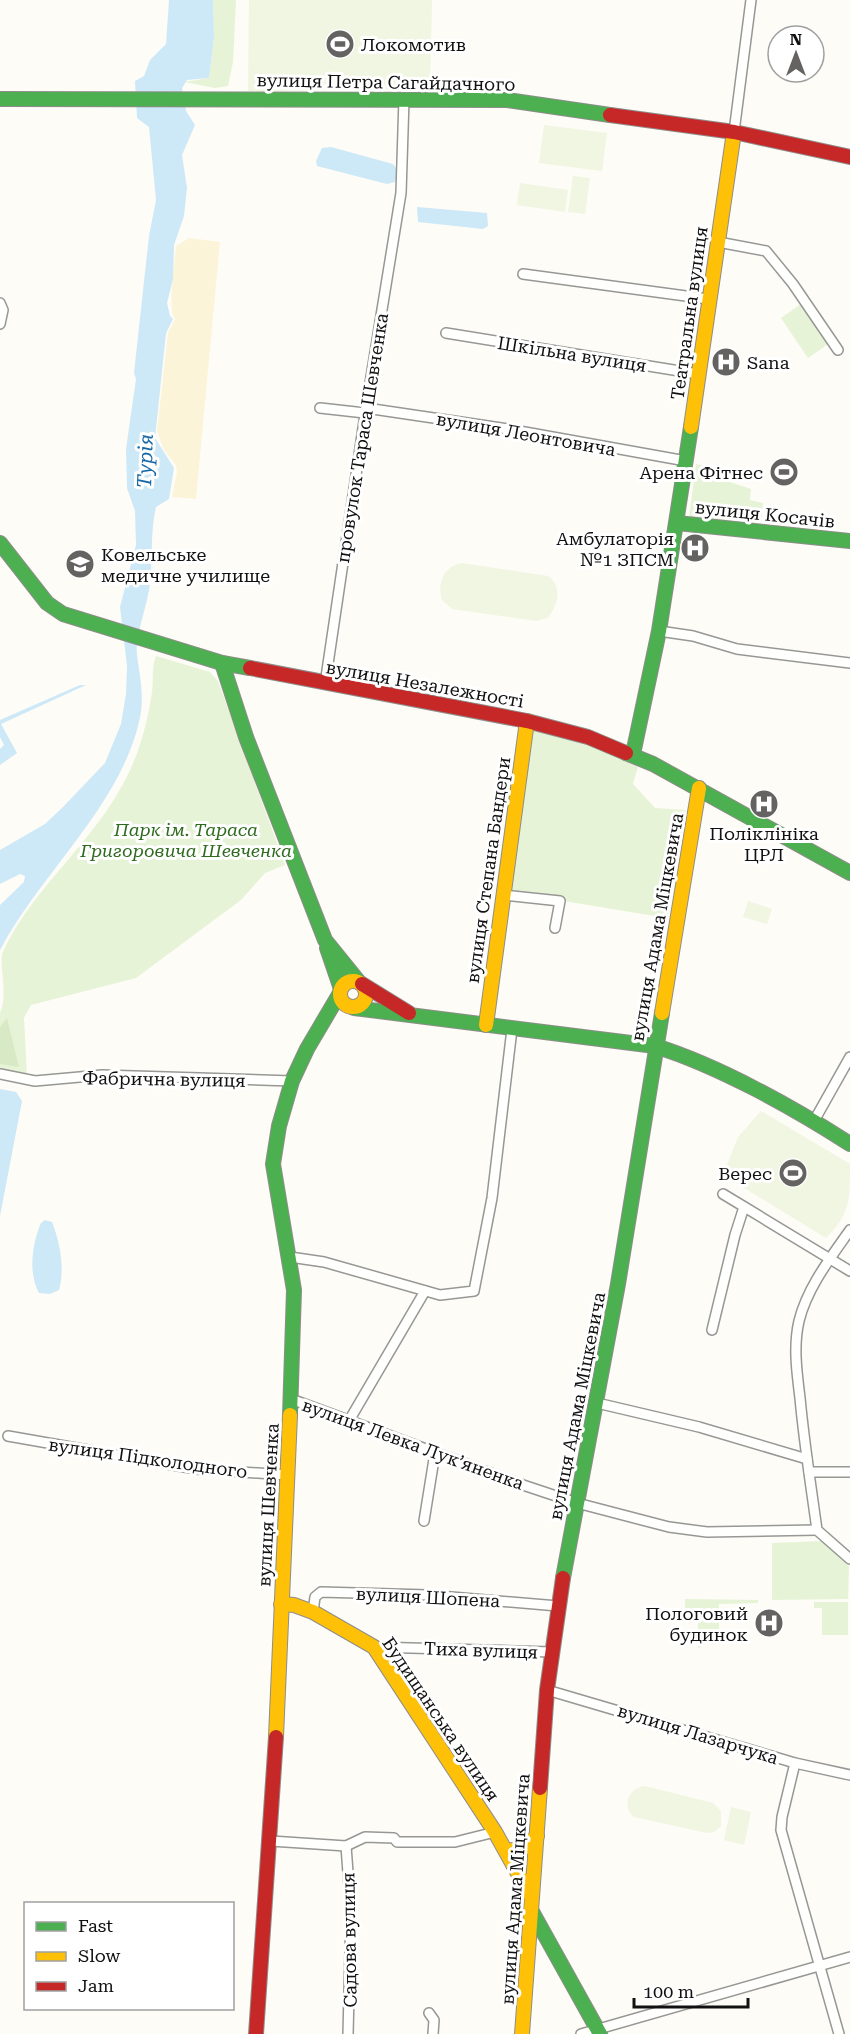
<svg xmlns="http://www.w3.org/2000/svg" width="850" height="2034" font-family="'Roboto Serif',serif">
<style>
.green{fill:#e7f3d7}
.forest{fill:#d8eac5}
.sand{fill:#fcf4d9}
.pitch{fill:#f0f6e1}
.water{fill:#cde8f7}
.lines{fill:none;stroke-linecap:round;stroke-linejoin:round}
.street-casing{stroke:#979795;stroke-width:12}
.fast-casing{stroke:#8e8d8b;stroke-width:16}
.slow-casing{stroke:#8e8d8b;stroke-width:16}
.jam-casing{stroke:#8e8d8b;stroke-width:16}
.street{stroke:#fffffe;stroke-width:9}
.fast{stroke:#4caf50;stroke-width:14}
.slow{stroke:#ffc107;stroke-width:14}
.jam{stroke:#c62828;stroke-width:14}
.labels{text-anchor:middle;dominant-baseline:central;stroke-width:6;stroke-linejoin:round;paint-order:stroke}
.poi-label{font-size:18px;fill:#111;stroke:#fff;text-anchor:end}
.street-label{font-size:18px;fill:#111;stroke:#fff}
.park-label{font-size:18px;font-style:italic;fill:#2f6b1f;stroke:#fff}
.water-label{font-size:20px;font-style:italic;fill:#1768a6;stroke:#fff}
</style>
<rect width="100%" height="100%" fill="#fdfcf7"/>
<g class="green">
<polygon points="213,0 236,0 233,62 228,86 215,88 184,82 209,78 214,37"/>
<polygon points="801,304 828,344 808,358 781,318"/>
<polygon points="696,464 709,467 730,482 751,489 750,500 763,503 761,526 689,518"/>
<path d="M156,656L210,672L218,681L285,865L265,873L241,900L136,978L31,1005L24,1018L27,1076L0,1070V1013C8,995 0,972 2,954C29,893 86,849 119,791C137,761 147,727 152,692C154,679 151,669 156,656Z"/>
<polygon points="530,728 614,752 638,767 633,784 655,808 686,810 667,918 509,892"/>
<polygon points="822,1541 849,1566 848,1599 772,1600 772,1543"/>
<polygon points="685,1599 758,1600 758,1603 719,1604 719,1631 698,1649 698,1621 685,1620"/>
<polygon points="814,1602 848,1602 848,1635 822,1635 822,1608 814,1608"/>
</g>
<polygon class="forest" points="7,1018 19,1067 0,1064 0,1027"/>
<path class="sand" d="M189,238L220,242L196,499L172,497L177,472L176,465L164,450L157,431L168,333L175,319C167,311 175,261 176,246Z"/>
<g class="pitch">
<polygon points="249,0 432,0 430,89 248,91"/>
<polygon points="544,125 607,133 602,171 539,163"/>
<polygon points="573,176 590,178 585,214 568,212"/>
<polygon points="520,183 568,190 565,212 517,205"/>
<path d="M462,563L548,576C563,586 558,607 547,618L537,621L452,609L442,600C437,583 443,567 462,563Z"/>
<polygon points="748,901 772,909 767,924 743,917"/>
<path d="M761,1111L850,1164C850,1200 850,1214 826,1238L723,1175L738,1137Z"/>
<path d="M645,1786L713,1803L721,1811V1826L714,1832L707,1833L634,1817C621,1805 629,1788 645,1786Z"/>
<polygon points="731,1807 751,1812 744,1845 724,1840"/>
</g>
<g class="water">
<path d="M169,0H213L214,37L209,78L187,80L182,88L186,111L195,125L182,155L187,188L184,216L174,245L173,279L167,303L170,316L173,319L166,333L155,438L174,468L169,499L156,507C150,532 153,558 150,583C148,604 135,635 137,655C140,679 145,697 139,722C119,807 40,874 0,950V905L24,882L25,876L20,874L0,884V850L45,824L63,807L105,763L121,724L126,694L127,666L120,607L136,545L135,511L127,488L126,449L136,379L134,373L149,236L156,200L149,127L137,118L135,81L144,76L150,60L166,44Z"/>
<polygon points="331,147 393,164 398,171 395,182 387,184 317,166 316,161 322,148"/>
<polygon points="417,207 487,213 488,226 483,229 418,222"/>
<polygon points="80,685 86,685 1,724 17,753 0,765 0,749 4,745 0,737 0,720"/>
<polygon points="0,1089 16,1092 22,1101 0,1216"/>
<path d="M45,1220L52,1222C60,1243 65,1268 59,1290L50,1294L39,1293C28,1273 32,1244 41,1223Z"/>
</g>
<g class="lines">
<g class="street-casing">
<g id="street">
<polyline points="734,132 751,0"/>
<polyline points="718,242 766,251 793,284 838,350"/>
<polyline points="523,274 708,299"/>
<polyline points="0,303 3,310 0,324"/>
<polyline points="446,333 698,374"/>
<polyline points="320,408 365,413"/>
<polyline points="366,408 508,429 686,461"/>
<polyline points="659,631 693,636 737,649 850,663"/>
<polyline points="325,684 366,408 401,193 404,99"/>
<polyline points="504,895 560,901 555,928"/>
<polyline points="0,1074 35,1081 102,1075 292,1081"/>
<polyline points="814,1121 850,1057"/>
<polyline points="723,1194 850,1271"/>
<path d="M850,1230C831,1257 807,1288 799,1321C793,1347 797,1373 800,1398C804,1442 811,1486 817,1530L850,1559"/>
<polyline points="290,1257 324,1262 440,1295 474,1291 492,1198 512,1029"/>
<polyline points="712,1330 735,1235 744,1207"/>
<polyline points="291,1399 523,1485 577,1503 669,1527 707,1532 817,1530"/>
<polyline points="597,1403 699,1427 807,1459"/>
<polyline points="350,1419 425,1291"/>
<polyline points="8,1436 196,1469 288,1475"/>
<polyline points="809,1472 850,1472"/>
<polyline points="424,1521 435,1453"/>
<polyline points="313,1612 315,1597 321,1592 428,1595 558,1606"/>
<polyline points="374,1647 552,1652"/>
<polyline points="547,1690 795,1763 850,1775"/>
<polyline points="795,1763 782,1817 781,1830 839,2034"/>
<polyline points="271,1841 346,1846 365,1837 394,1838 397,1842 455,1842 495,1832"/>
<polyline points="346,1846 351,1913 348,2034"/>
<polyline points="429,2013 434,2020 433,2034"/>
<polyline points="581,2034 850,1957"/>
</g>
</g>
<g class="fast-casing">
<g id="fast">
<polyline points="0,99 507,100 610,115"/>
<polyline points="677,523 850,541"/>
<polyline points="0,543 47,603 63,614 222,663 250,668"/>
<polyline points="222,663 246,737 325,940 359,982"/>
<polyline points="626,753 653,764 850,873"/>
<polyline points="633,754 659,631 691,427"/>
<polyline points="327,948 341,989"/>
<path d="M354,1008L655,1046C719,1066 794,1108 850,1144"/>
<polyline points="290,1415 294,1290 273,1164 279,1126 292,1081 307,1049 340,993"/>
<polyline points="563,1578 618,1284 662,1013"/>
<polyline points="531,1910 600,2034"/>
</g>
</g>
<g class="slow-casing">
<g id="slow">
<polyline points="691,427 734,132"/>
<circle cx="353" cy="994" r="13"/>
<polyline points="662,1013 699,788"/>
<polyline points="486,1025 527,721"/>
<polyline points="281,1604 294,1605 313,1612 374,1647 495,1832 530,1895"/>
<polyline points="276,1737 290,1415"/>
<polyline points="507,1851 524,1848 537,1836"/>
<polyline points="522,2034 540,1788"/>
</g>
</g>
<g class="jam-casing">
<g id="jam">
<polyline points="610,115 734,132 850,157"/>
<polyline points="250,668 527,721 588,737 626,753"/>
<polyline points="362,984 409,1013"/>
<polyline points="540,1788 547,1690 563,1578"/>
<polyline points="256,2034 276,1737"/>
</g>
</g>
<use href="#street" class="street"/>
<use href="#fast" class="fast"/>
<use href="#slow" class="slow"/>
<use href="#jam" class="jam"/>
</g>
<defs>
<g id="stadium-disc" transform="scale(1.5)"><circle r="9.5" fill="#646362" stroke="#fff"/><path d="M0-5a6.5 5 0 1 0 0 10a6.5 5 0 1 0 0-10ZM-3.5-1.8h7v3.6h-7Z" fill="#fff"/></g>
<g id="hospital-disc" transform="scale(1.5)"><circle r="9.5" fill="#646362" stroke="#fff"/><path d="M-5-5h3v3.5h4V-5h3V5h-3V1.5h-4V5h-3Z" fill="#fff"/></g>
<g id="university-disc" transform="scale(1.5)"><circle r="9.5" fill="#646362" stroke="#fff"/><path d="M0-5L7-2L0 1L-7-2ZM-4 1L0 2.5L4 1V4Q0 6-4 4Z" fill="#fff"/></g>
</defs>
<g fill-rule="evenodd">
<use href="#stadium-disc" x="340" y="44"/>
<use href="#hospital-disc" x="726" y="362"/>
<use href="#stadium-disc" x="784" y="472"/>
<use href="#hospital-disc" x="695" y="548"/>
<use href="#university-disc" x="80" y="564"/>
<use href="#hospital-disc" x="764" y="804"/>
<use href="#stadium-disc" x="793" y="1173"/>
<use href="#hospital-disc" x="769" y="1623"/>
</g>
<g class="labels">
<g class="poi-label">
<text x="361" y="44" text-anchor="start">Локомотив</text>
<text x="747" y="362" text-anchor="start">Sana</text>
<text x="763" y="472">Арена Фітнес</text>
<text x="674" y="538">Амбулаторія<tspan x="674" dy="21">№1 ЗПСМ</tspan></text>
<text x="101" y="554" text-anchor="start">Ковельське<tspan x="101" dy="21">медичне училище</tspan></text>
<text x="764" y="833" text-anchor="middle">Поліклініка<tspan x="764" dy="21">ЦРЛ</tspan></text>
<text x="772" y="1173">Верес</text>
<text x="748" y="1613">Пологовий<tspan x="748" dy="21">будинок</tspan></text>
</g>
<g class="street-label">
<text transform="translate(386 82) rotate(1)">вулиця Петра Сагайдачного</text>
<text transform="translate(689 313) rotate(-82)">Театральна вулиця</text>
<text transform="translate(572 354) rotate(9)">Шкільна вулиця</text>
<text transform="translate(526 434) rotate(10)">вулиця Леонтовича</text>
<text transform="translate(362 438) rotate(-81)">провулок Тараса Шевченка</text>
<text transform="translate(765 514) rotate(6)">вулиця Косачів</text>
<text transform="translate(425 684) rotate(10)">вулиця Незалежності</text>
<text transform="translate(488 870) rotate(-82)">вулиця Степана Бандери</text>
<text transform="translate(657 927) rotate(-80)">вулиця Адама Міцкевича</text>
<text transform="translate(164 1079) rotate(1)">Фабрична вулиця</text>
<text transform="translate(577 1406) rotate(-79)">вулиця Адама Міцкевича</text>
<text transform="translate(413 1444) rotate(20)">вулиця Левка Лукʼяненка</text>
<text transform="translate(148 1458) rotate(8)">вулиця Підколодного</text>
<text transform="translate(268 1505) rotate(-87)">вулиця Шевченка</text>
<text transform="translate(428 1597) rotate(3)">вулиця Шопена</text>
<text transform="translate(481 1650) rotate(2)">Тиха вулиця</text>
<text transform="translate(441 1719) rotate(56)">Будищанська вулиця</text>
<text transform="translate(698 1734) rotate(17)">вулиця Лазарчука</text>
<text transform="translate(515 1889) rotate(-86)">вулиця Адама Міцкевича</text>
<text transform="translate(349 1940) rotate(-91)">Садова вулиця</text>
</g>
<g class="park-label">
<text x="186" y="829">Парк ім. Тараса<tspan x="186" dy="21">Григоровича Шевченка</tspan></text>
</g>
<g class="water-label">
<text transform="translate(145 461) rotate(-88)">Турія</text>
</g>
</g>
<rect x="24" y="1902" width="210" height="108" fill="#ffffff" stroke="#a0a0a0" stroke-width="1.5"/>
<rect x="36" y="1922" width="30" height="9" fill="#4caf50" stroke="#a0a0a0" stroke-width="1.5"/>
<text x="78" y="1932" font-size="18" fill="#111111">Fast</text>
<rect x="36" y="1952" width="30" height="9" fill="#ffc107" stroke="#a0a0a0" stroke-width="1.5"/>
<text x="78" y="1962" font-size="18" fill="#111111">Slow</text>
<rect x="36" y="1982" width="30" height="9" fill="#c62828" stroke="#a0a0a0" stroke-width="1.5"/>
<text x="78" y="1992" font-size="18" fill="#111111">Jam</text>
<g transform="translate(796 54)"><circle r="28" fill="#ffffff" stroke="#a0a0a0" stroke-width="1.5"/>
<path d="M0-4.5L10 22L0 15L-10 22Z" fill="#646362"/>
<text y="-9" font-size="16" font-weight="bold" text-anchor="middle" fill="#111111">N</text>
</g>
<path d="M634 1998v9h114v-9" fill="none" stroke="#111111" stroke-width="3"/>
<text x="643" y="1998" font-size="18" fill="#111111" stroke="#ffffff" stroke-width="4.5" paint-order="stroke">100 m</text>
</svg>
